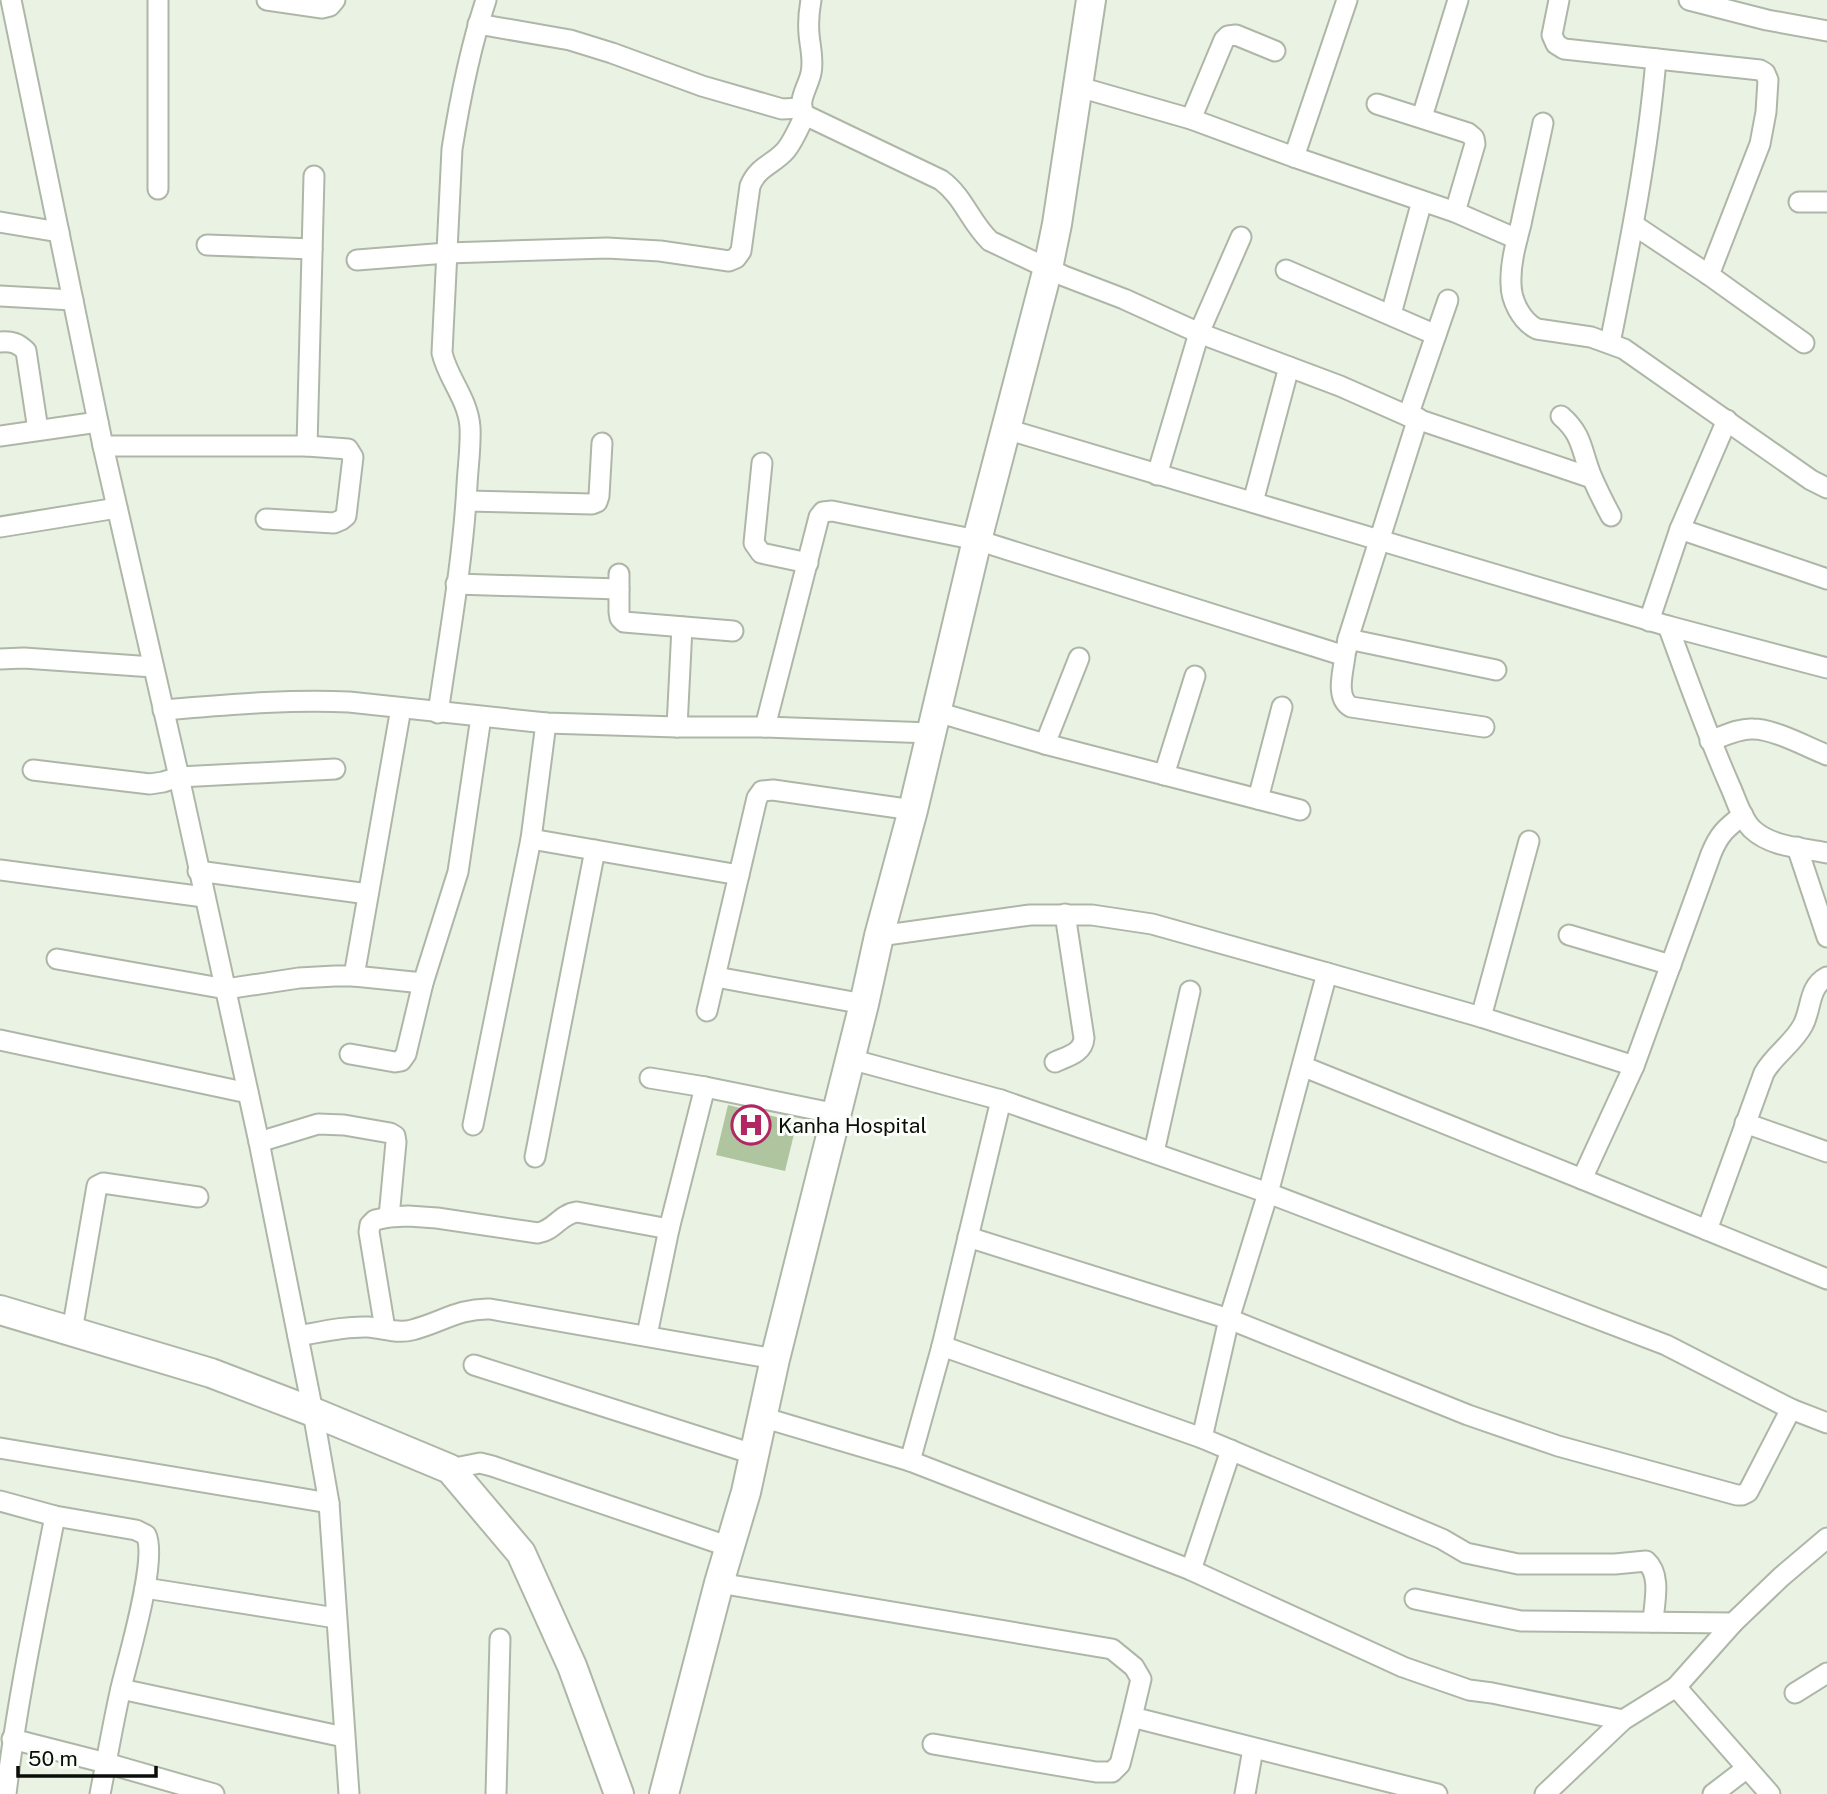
<svg xmlns="http://www.w3.org/2000/svg" width="1827" height="1794" font-family="'Public Sans',sans-serif">
<style>
.building{fill:#afc59f}
.lines{fill:none;stroke-linecap:round;stroke-linejoin:round}
.street-casing{stroke:#aeb7a7;stroke-width:23}
.secondary-casing{stroke:#aeb7a7;stroke-width:32}
.street{stroke:#fff;stroke-width:19}
.secondary{stroke:#fff;stroke-width:28}
.labels{text-anchor:middle;dominant-baseline:central;stroke-width:6;stroke-linejoin:round;paint-order:stroke}
.poi-label{font-size:21px;fill:#0a0d08;stroke:#fafef8;text-anchor:start}
</style>
<rect width="100%" height="100%" fill="#eaf3e3"/>
<polygon class="building" points="728,1105 797,1122 785,1171 716,1155"/>
<g class="lines">
<g class="street-casing">
<g id="street">
<polyline points="11,0 103,446 179,777 259,1142 313,1412 329,1503 349,1794"/>
<polyline points="267,0 322,8 330,6 335,0"/>
<path d="M811,0C809,11 808,22 809,34C810,47 814,60 811,73C808,88 796,101 805,115L941,180C964,197 970,222 990,241L1064,276L1124,299L1199,333L1340,386L1408,416L1592,478"/>
<polyline points="1559,0 1552,35 1556,44 1564,49 1760,70 1765,73 1768,80 1766,112 1760,144 1709,275"/>
<polyline points="1689,0 1767,20 1827,31"/>
<polyline points="478,24 570,40 612,53 702,86 782,109 801,108"/>
<polyline points="1079,87 1191,119 1294,157 1455,212 1517,239"/>
<polyline points="1377,104 1468,133 1474,138 1475,144 1455,212"/>
<polyline points="1422,117 1458,0"/>
<polyline points="1191,119 1224,40 1228,36 1236,35 1275,51"/>
<path d="M1543,123C1536,157 1528,190 1521,224C1516,243 1510,264 1511,284C1511,300 1521,321 1537,329L1591,337L1624,349L1811,480L1827,488"/>
<polyline points="1294,157 1347,0"/>
<polyline points="158,189 158,0"/>
<polyline points="1799,202 1827,202"/>
<polyline points="0,222 59,232"/>
<polyline points="1634,225 1709,275 1804,343"/>
<polyline points="207,245 312,249"/>
<path d="M357,260L447,253L607,248L660,251L729,261L736,258L741,251L750,186C758,166 773,165 786,150C794,140 799,127 805,115"/>
<polyline points="1286,270 1436,335"/>
<polyline points="0,296 73,300"/>
<polyline points="1391,314 1422,201"/>
<path d="M0,342C12,341 18,343 26,351L38,430"/>
<path d="M1610,343C1629,248 1648,155 1656,59"/>
<polyline points="1408,416 1448,300"/>
<path d="M1561,416C1583,435 1581,450 1591,475C1597,489 1604,503 1611,516"/>
<polyline points="1006,429 1668,626 1827,668"/>
<polyline points="0,436 98,422"/>
<polyline points="103,446 307,446 348,449 353,457 346,516 341,520 334,523 266,519"/>
<polyline points="307,446 314,176"/>
<polyline points="762,463 754,543 761,553 808,563"/>
<polyline points="1157,475 1199,333 1241,237"/>
<polyline points="467,501 592,504 597,502 599,496 602,443"/>
<polyline points="1253,502 1289,367"/>
<polyline points="0,527 117,508"/>
<polyline points="1680,529 1827,579"/>
<polyline points="619,574 619,612 620,618 624,622 733,631"/>
<polyline points="456,584 619,589"/>
<polyline points="1649,621 1680,529 1727,420"/>
<path d="M1668,626C1688,680 1707,734 1730,786C1736,799 1741,818 1752,829C1771,847 1802,848 1827,853"/>
<polyline points="1348,639 1418,418"/>
<polyline points="1346,651 1348,639 1496,670"/>
<polyline points="0,659 24,658 153,667"/>
<path d="M163,710C225,705 287,699 349,702L546,723L677,727H765L931,733"/>
<polyline points="937,712 1045,744 1300,810"/>
<path d="M438,713C449,637 463,561 467,485C468,466 471,446 470,427C468,399 448,379 442,353L452,149C460,99 470,48 486,0"/>
<polyline points="677,727 682,627"/>
<path d="M765,727L819,517L823,512L832,511L977,540L1345,656C1343,672 1335,698 1351,707L1484,727"/>
<path d="M1710,741C1724,736 1739,728 1753,729C1774,729 1807,747 1827,755"/>
<polyline points="1045,744 1079,658"/>
<polyline points="33,770 150,784 163,782 179,777 335,769"/>
<polyline points="1164,775 1195,676"/>
<polyline points="1258,799 1282,707"/>
<polyline points="531,839 739,875"/>
<polyline points="1797,847 1827,937"/>
<polyline points="0,870 204,897"/>
<polyline points="198,871 368,894"/>
<polyline points="1569,935 1671,965"/>
<polyline points="879,936 1030,915 1092,915 1152,924 1327,973"/>
<polyline points="57,959 226,989 299,978 335,976 354,976 423,983"/>
<polyline points="354,976 401,708"/>
<polyline points="716,977 864,1004"/>
<polyline points="707,1011 757,798 762,791 773,790 913,810"/>
<polyline points="1481,1017 1529,841"/>
<polyline points="0,1040 248,1093"/>
<polyline points="350,1054 395,1062 401,1061 406,1054 423,983 458,872 481,717"/>
<polyline points="850,1059 1001,1100 1268,1193 1666,1345 1791,1409 1827,1423"/>
<path d="M1055,1062C1068,1056 1083,1053 1084,1038L1065,914"/>
<path d="M1634,1066L1711,854C1719,834 1726,828 1743,815"/>
<polyline points="650,1078 705,1087 837,1114"/>
<polyline points="1745,1123 1827,1152"/>
<polyline points="473,1125 531,839 546,723"/>
<polyline points="259,1142 318,1124 344,1125 390,1133 395,1136 396,1142 389,1217"/>
<polyline points="1154,1152 1190,991"/>
<polyline points="535,1157 595,850"/>
<polyline points="1582,1179 1827,1279"/>
<path d="M1707,1230L1764,1073C1774,1055 1793,1044 1803,1025C1812,1008 1808,987 1827,977"/>
<polyline points="968,1237 1229,1319 1468,1415 1558,1446 1737,1495 1742,1495 1748,1492 1791,1409"/>
<path d="M385,1329L369,1232L370,1225L375,1220L389,1217L408,1216L437,1218L538,1233C555,1230 560,1214 577,1212L669,1229"/>
<polyline points="72,1331 97,1186 103,1183 198,1197"/>
<polyline points="647,1335 669,1229 705,1087"/>
<path d="M298,1336C321,1332 345,1326 368,1327C383,1328 397,1334 412,1330C440,1323 459,1308 490,1309L775,1359"/>
<polyline points="942,1346 1001,1100"/>
<polyline points="474,1365 753,1454"/>
<polyline points="762,1417 910,1461 1191,1570 1403,1667 1469,1690 1492,1693 1623,1720"/>
<polyline points="1202,1438 1229,1319 1268,1193 1302,1066 1582,1179 1634,1066 1481,1017 1327,973 1302,1066"/>
<polyline points="0,1448 329,1503"/>
<path d="M910,1461L942,1346L1202,1438L1442,1539L1466,1553L1518,1564H1615L1646,1561C1662,1575 1654,1603 1653,1622"/>
<polyline points="450,1469 480,1463 492,1466 730,1547"/>
<path d="M0,1501L55,1516L136,1530L146,1535C158,1559 128,1658 121,1688C113,1723 107,1759 100,1794"/>
<polyline points="1191,1570 1231,1450"/>
<polyline points="719,1583 1112,1649 1134,1667 1141,1679 1132,1717 1437,1794"/>
<polyline points="145,1588 336,1618"/>
<polyline points="1415,1599 1521,1621 1733,1623"/>
<polyline points="1676,1687 1770,1794"/>
<polyline points="121,1689 344,1737"/>
<polyline points="1795,1693 1827,1673"/>
<polyline points="12,1739 106,1763 214,1794"/>
<polyline points="933,1744 1096,1772 1112,1772 1120,1764 1132,1717"/>
<path d="M6,1794C17,1700 37,1608 55,1516"/>
<polyline points="496,1794 500,1639"/>
<polyline points="1245,1794 1253,1749"/>
<polyline points="1545,1794 1623,1720 1676,1687 1733,1623 1781,1577 1827,1538"/>
<polyline points="1713,1794 1747,1768"/>
</g>
</g>
<g class="secondary-casing">
<g id="secondary">
<polyline points="0,1310 211,1373 313,1412 450,1469 521,1553 572,1666 619,1794"/>
<polyline points="664,1794 719,1583 746,1492 775,1359 864,1004 879,936 913,810 977,540 1048,268 1057,224 1091,0"/>
</g>
</g>
<use href="#street" class="street"/>
<use href="#secondary" class="secondary"/>
</g>
<defs>
<g id="hospital-ring" transform="scale(2.0125)"><circle r="9.5" fill="#fafef8" stroke="#b22763" stroke-width="1.5"/><path d="M-5-5h3v3.5h4V-5h3V5h-3V1.5h-4V5h-3Z" fill="#b22763"/></g>
</defs>
<g fill-rule="evenodd">
<use href="#hospital-ring" x="751" y="1125"/>
</g>
<g class="labels">
<g class="poi-label">
<text x="778" y="1125">Kanha Hospital</text>
</g>
</g>
<path d="M18 1766v10h138v-10" fill="none" stroke="#0a0d08" stroke-width="3.5"/>
<text x="28" y="1766" font-size="21" fill="#0a0d08" stroke="#fafef8" stroke-width="5" paint-order="stroke">50 m</text>
</svg>
